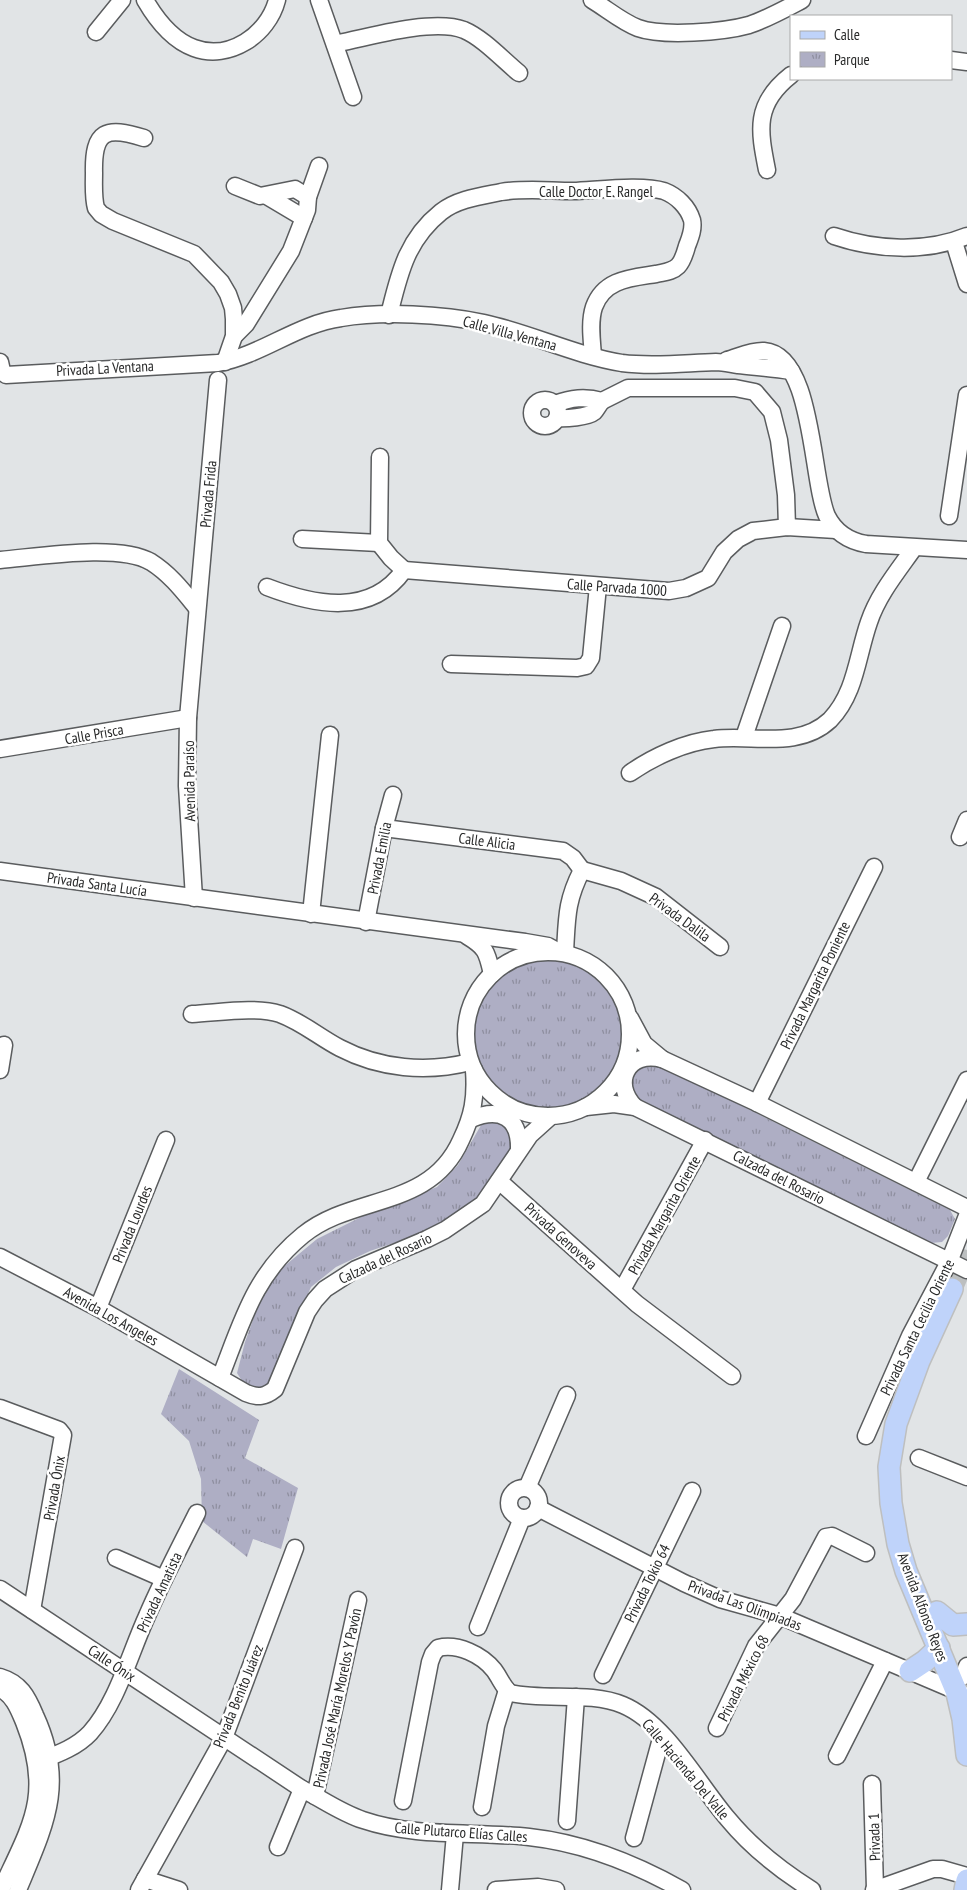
<svg xmlns="http://www.w3.org/2000/svg" width="967" height="1890" font-family="'PT Sans Narrow',sans-serif">
<style>
.park{fill:url(#park-tufts)}
.lines{fill:none;stroke-linecap:round;stroke-linejoin:round}
.major-tunnel{stroke:#bcbfc0;stroke-width:21;stroke-dasharray:21 11;stroke-linecap:butt}
.minor-casing{stroke:#5a5c5e;stroke-width:19}
.major-casing{stroke:#bebfbf;stroke-width:24}
.minor{stroke:#fff;stroke-width:16}
.major{stroke:#bfd3fa;stroke-width:21}
.labels{text-anchor:middle;dominant-baseline:central;stroke-width:5;stroke-linejoin:round;paint-order:stroke}
.street-label{font-size:15px;fill:#282929;stroke:#fff}
</style>
<defs>
<pattern id="park-tufts" width="24" height="20" patternUnits="userSpaceOnUse" patternTransform="scale(1.25)"><rect width="24" height="20" fill="#aeaec4"/><path d="M3 7l-1-3M5 7V3M7 7l1-3M15 17l-1-3M17 17v-4M19 17l1-3" fill="none" stroke="#8e8e9f"/></pattern>
</defs>
<rect width="100%" height="100%" fill="#e1e4e6"/>
<g class="park">
<circle cx="547" cy="1034" r="76"/>
<polygon points="639,1065 660,1065 950,1210 955,1219 948,1236 942,1242 931,1243 635,1101 629,1079"/>
<path d="M502,1117L515,1141L489,1187L470,1207L432,1230L370,1251L336,1267L311,1287L267,1387C249,1391 246,1388 237,1373L245,1342L263,1292L276,1273L317,1239L367,1214L437,1187L458,1165L484,1120Z"/>
<polygon points="179,1369 259,1420 245,1458 298,1488 281,1549 253,1539 247,1557 202,1521 201,1479 189,1441 161,1414"/>
</g>
<g class="lines">
<polyline class="major-tunnel" points="952,1289 963,1263 967,1250"/>
<g class="minor-casing">
<g id="minor">
<path d="M145,0C156,19 172,40 194,48C229,61 268,35 277,0"/>
<polyline points="319,0 353,97"/>
<path d="M592,0C607,9 622,22 638,28C663,37 724,32 749,25C767,19 785,9 802,0"/>
<polyline points="96,32 122,0"/>
<path d="M335,44C368,37 433,18 464,30C483,38 503,60 519,73"/>
<polyline points="951,60 967,62"/>
<path d="M144,138C106,126 93,130 94,173C94,184 93,197 96,208L101,214L113,221L194,254L221,282L228,294L233,308L234,319V336L225,362"/>
<path d="M767,170C759,130 754,104 791,75"/>
<polyline points="235,186 260,196 295,189 308,197"/>
<polyline points="267,196 304,218"/>
<path d="M834,236C875,250 926,253 967,236"/>
<polyline points="954,242 967,284"/>
<path d="M389,315C399,275 406,240 441,212C457,199 481,196 501,192C525,188 550,191 573,191C598,190 642,184 664,191C677,196 688,207 692,220C694,229 690,238 687,246C685,253 683,261 678,266C672,272 664,272 656,274C631,278 604,279 594,307C589,322 592,341 593,356"/>
<polyline points="234,336 246,324 291,251 307,210 308,197 319,166"/>
<path d="M727,360C738,357 752,350 764,351C814,355 811,481 827,516C835,532 849,541 866,544L967,550"/>
<path d="M0,362L2,371L6,375L218,363C262,355 297,324 341,318C383,311 442,314 484,323C530,333 574,355 622,363C653,367 685,363 716,362C723,362 731,364 738,365C756,367 773,368 791,371"/>
<circle cx="545" cy="413" r="13"/>
<path d="M555,404C571,398 585,396 602,401L628,388H735L755,392L772,412L779,440L786,495L787,527"/>
<path d="M557,418C565,419 588,417 594,412C597,409 599,404 602,401"/>
<polyline points="380,457 379,543 391,558 404,570"/>
<polyline points="949,516 967,395"/>
<polyline points="302,539 379,543"/>
<path d="M0,560C37,557 119,543 151,562C170,574 183,591 197,608"/>
<polyline points="404,570 669,591 686,588 708,578 724,552 738,539 753,531 787,527 836,530"/>
<path d="M267,587C314,605 371,617 404,570"/>
<polyline points="451,664 577,668 586,666 591,658 598,586"/>
<polyline points="744,737 782,626"/>
<polyline points="0,749 188,718"/>
<path d="M630,773C653,757 685,742 714,739C752,734 798,750 830,720C856,693 857,656 869,622C878,595 897,572 914,548"/>
<polyline points="384,828 563,851 573,858 582,870"/>
<polyline points="960,837 967,820"/>
<polyline points="582,870 621,881 656,897 720,947"/>
<polyline points="0,871 525,942 548,946 559,952"/>
<polyline points="194,898 187,786 188,718 218,380"/>
<polyline points="311,914 330,735"/>
<polyline points="366,922 384,828 393,795"/>
<path d="M467,936C487,948 487,953 492,974"/>
<path d="M565,952C567,918 566,901 582,870"/>
<circle cx="548" cy="1034" r="82"/>
<path d="M192,1014C217,1013 255,1006 280,1014C302,1022 319,1037 340,1048C380,1069 427,1073 470,1062"/>
<polyline points="630,1018 644,1044 662,1059 757,1103 967,1208"/>
<polyline points="0,1070 4,1045"/>
<polyline points="757,1103 874,867"/>
<polyline points="586,1107 614,1104 635,1107 967,1270"/>
<path d="M635,1107C611,1083 628,1050 662,1059"/>
<path d="M471,1119C500,1107 520,1117 519,1150"/>
<polyline points="499,1181 637,1304 732,1376"/>
<polyline points="916,1182 967,1080"/>
<path d="M0,1257L98,1308L246,1393C258,1398 265,1397 275,1389L307,1312L315,1300L325,1289L356,1269L427,1239L445,1230L483,1204L530,1135L550,1117"/>
<polyline points="622,1290 705,1140"/>
<polyline points="98,1308 166,1140"/>
<path d="M220,1378C242,1322 254,1275 303,1235C353,1194 430,1210 461,1140C473,1115 476,1098 474,1070"/>
<polyline points="0,1408 59,1430 63,1435 32,1610"/>
<polyline points="866,1436 910,1336 949,1262 967,1216"/>
<polyline points="919,1458 967,1477"/>
<circle cx="524" cy="1503" r="15"/>
<polyline points="527,1488 567,1395"/>
<polyline points="538,1508 684,1583 720,1599 780,1616 961,1693"/>
<polyline points="116,1558 164,1579"/>
<path d="M0,1589L302,1789C322,1799 341,1813 363,1820C416,1838 474,1831 529,1837C584,1843 634,1863 682,1890"/>
<polyline points="478,1627 522,1518"/>
<polyline points="603,1675 692,1491"/>
<polyline points="964,1676 967,1666"/>
<path d="M0,1677C20,1683 27,1696 35,1715C67,1784 45,1825 18,1890"/>
<path d="M0,1689C13,1694 19,1710 24,1722C53,1795 31,1825 1,1890"/>
<polyline points="717,1728 756,1646 793,1599 826,1537 832,1536 866,1553"/>
<polyline points="837,1756 885,1661"/>
<path d="M37,1762C55,1755 76,1748 90,1733C117,1703 130,1653 147,1616C162,1581 180,1547 197,1513"/>
<polyline points="872,1784 875,1889"/>
<polyline points="315,1796 358,1600"/>
<path d="M403,1801L430,1662L433,1654L438,1648C458,1643 482,1655 494,1670C500,1678 503,1687 510,1693C546,1701 590,1691 623,1705C666,1723 698,1784 728,1819C752,1848 780,1870 812,1890"/>
<polyline points="482,1807 496,1726 507,1690"/>
<polyline points="567,1821 576,1697"/>
<polyline points="634,1838 662,1735"/>
<polyline points="278,1847 302,1789"/>
<polyline points="145,1879 179,1890"/>
<polyline points="139,1890 224,1738 295,1548"/>
<polyline points="450,1890 455,1834"/>
<polyline points="496,1890 538,1887 556,1890"/>
<polyline points="874,1890 933,1869 942,1869 967,1876"/>
</g>
</g>
<g class="major-casing">
<g id="major">
<polyline points="952,1289 919,1361 896,1424 889,1467 891,1503 898,1544 906,1571 957,1693 963,1719 967,1755"/>
<polyline points="937,1612 953,1625 967,1624"/>
<polyline points="910,1671 925,1661 939,1648"/>
<polyline points="965,1890 967,1880"/>
</g>
</g>
<use href="#minor" class="minor"/>
<use href="#major" class="major"/>
</g>
<g class="labels">
<g class="street-label">
<text x="596" y="191">Calle Doctor E. Rangel</text>
<text transform="translate(510 333) rotate(15)">Calle Villa Ventana</text>
<text transform="translate(105 368) rotate(-3)">Privada La Ventana</text>
<text transform="translate(208 494) rotate(-85)">Privada Frida</text>
<text transform="translate(617 587) rotate(4)">Calle Parvada 1000</text>
<text transform="translate(94 734) rotate(-10)">Calle Prisca</text>
<text transform="translate(189 781) rotate(-91)">Avenida Paraíso</text>
<text transform="translate(487 841) rotate(7)">Calle Alicia</text>
<text transform="translate(379 858) rotate(-79)">Privada Emilia</text>
<text transform="translate(97 884) rotate(8)">Privada Santa Lucía</text>
<text transform="translate(680 917) rotate(36)">Privada Dalila</text>
<text transform="translate(815 985) rotate(-64)">Privada Margarita Poniente</text>
<text transform="translate(779 1177) rotate(27)">Calzada del Rosario</text>
<text transform="translate(664 1215) rotate(-61)">Privada Margarita Oriente</text>
<text transform="translate(132 1224) rotate(-68)">Privada Lourdes</text>
<text transform="translate(561 1236) rotate(42)">Privada Genoveva</text>
<text transform="translate(385 1258) rotate(-25)">Calzada del Rosario</text>
<text transform="translate(111 1316) rotate(29)">Avenida Los Angeles</text>
<text transform="translate(917 1327) rotate(-64)">Privada Santa Cecilia Oriente</text>
<text transform="translate(54 1488) rotate(-80)">Privada Ónix</text>
<text transform="translate(647 1583) rotate(-64)">Privada Tokio 64</text>
<text transform="translate(159 1592) rotate(-65)">Privada Amatista</text>
<text transform="translate(745 1605) rotate(20)">Privada Las Olimpiadas</text>
<text transform="translate(923 1607) rotate(69)">Avenida Alfonso Reyes</text>
<text transform="translate(112 1663) rotate(34)">Calle Ónix</text>
<text transform="translate(743 1678) rotate(-63)">Privada México 68</text>
<text transform="translate(238 1696) rotate(-68)">Privada Benito Juárez</text>
<text transform="translate(337 1698) rotate(-78)">Privada José María Morelos Y Pavón</text>
<text transform="translate(686 1769) rotate(50)">Calle Hacienda Del Valle</text>
<text transform="translate(461 1832) rotate(4)">Calle Plutarco Elías Calles</text>
<text transform="translate(874 1837) rotate(-92)">Privada 1</text>
</g>
</g>
<rect x="790" y="15" width="162" height="65" fill="#ffffff" stroke="#a9a9a9"/>
<rect x="800" y="31" width="25" height="8" fill="#bfd3fa" stroke="#a9a9a9"/>
<text x="834" y="40" font-size="15" fill="#282929">Calle</text>
<rect x="800" y="52" width="25" height="15" fill="url(#park-tufts)" stroke="#a9a9a9"/>
<text x="834" y="65" font-size="15" fill="#282929">Parque</text>
</svg>
